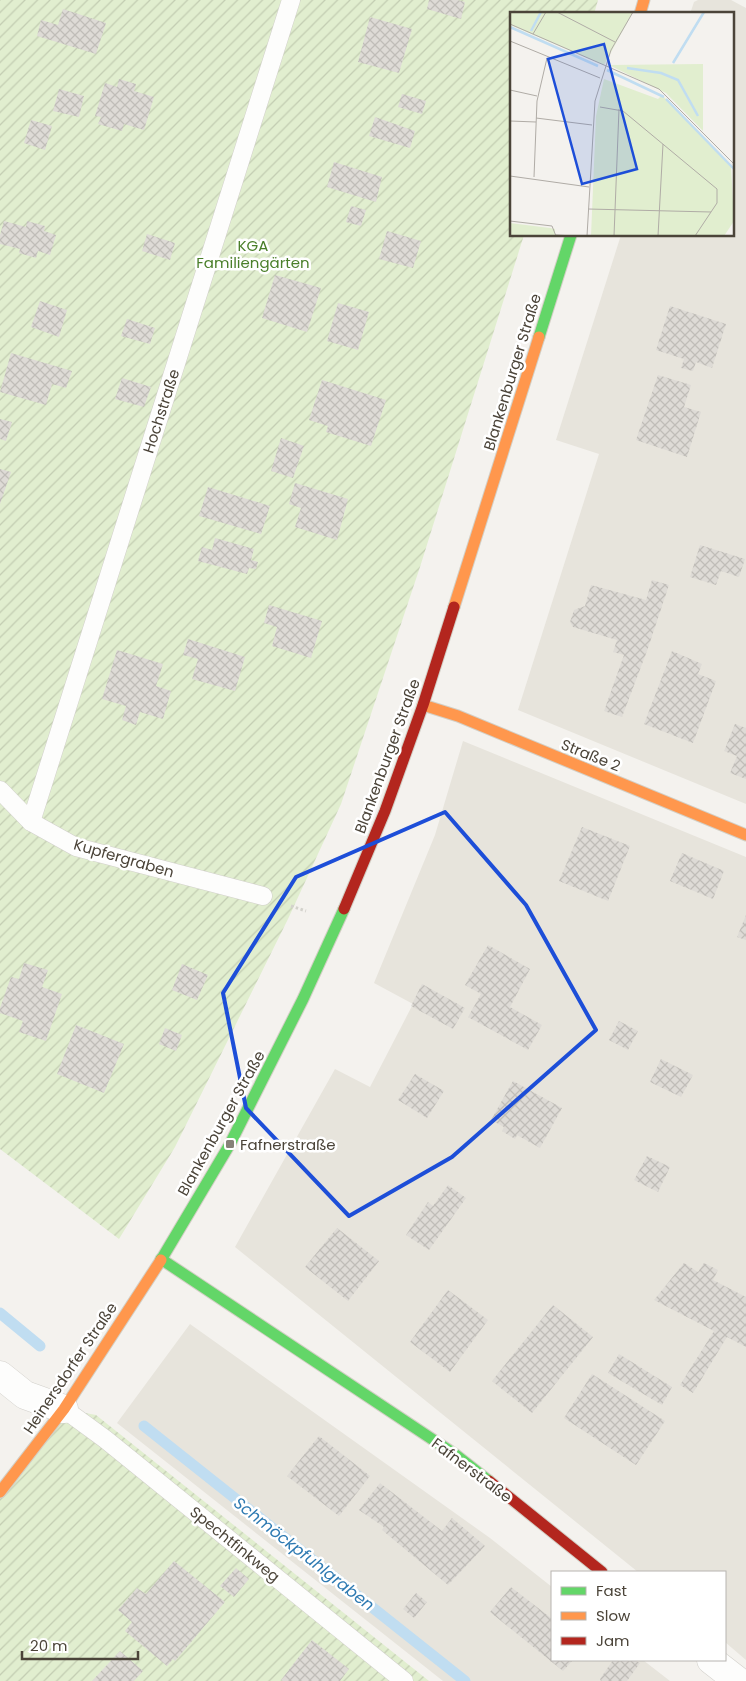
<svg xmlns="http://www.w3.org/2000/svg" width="746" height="1681" font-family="Poppins,sans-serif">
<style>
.residential{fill:#e7e4dc}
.garden{fill:url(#garden-furrows)}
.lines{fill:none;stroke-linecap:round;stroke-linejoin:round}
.stream{stroke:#c0ddf1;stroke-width:11}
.building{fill:url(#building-cross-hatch)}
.lane-casing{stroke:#d2d0cb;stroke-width:19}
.street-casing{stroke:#d2d0cb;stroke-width:29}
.fast-casing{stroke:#d3cfc5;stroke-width:13}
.slow-casing{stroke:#d3cfc5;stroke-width:13}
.jam-casing{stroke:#d3cfc5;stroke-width:13}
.path{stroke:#d3d2cc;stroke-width:3;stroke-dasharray:2.5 2.5;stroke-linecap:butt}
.lane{stroke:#fdfdfc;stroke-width:18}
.street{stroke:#fdfdfc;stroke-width:28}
.fast{stroke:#63d668;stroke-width:11}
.slow{stroke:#ff974d;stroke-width:11}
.jam{stroke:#b3261e;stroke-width:11}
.marked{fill:none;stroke:#1d4ed8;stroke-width:4;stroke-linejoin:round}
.poi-dot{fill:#868178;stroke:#fff;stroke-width:2}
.labels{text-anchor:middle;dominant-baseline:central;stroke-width:5;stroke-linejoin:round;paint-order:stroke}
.park-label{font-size:15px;fill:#4a7f2a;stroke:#fff}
.street-label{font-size:15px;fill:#4b4439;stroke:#fff}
.poi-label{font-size:15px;fill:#4b4439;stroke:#fff;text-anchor:start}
.water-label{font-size:16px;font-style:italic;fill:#2e7ab2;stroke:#fff}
.inset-river{fill:none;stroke:#c0ddf1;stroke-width:2.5}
.inset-road{fill:none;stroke:#b0aca6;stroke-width:1}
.view{fill:#1d4ed8;fill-opacity:0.15;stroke:#1d4ed8;stroke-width:2.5}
.inset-edge{fill:none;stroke:#4b4439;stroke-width:2.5}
</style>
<defs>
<pattern id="garden-furrows" width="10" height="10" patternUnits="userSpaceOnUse" patternTransform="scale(1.25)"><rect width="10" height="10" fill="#e1eecf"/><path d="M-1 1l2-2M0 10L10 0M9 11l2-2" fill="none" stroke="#c3cdb2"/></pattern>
<pattern id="building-cross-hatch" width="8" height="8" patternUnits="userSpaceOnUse" patternTransform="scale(1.25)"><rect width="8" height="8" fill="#dedbd6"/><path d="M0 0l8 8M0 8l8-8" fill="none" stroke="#c0bdb8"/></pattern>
</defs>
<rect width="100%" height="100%" fill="#f4f2ee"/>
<g class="residential">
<polygon points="698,0 731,0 746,8 746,804 518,710 599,454 556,440 621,235 732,235 732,14 690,14 694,2"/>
<polygon points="463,741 746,857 746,1660 725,1642 725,1572 638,1572 235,1247 335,1069 370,1087 413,1004 374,983 435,835"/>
<polygon points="190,1324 490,1538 552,1587 552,1660 643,1660 670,1681 443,1681 117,1423"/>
</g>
<g class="garden">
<polygon points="0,0 598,0 594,14 511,14 511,235 524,235 420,567 341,804 288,919 175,1147 119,1239 0,1149"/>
<polygon points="64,1409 96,1415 429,1681 0,1681 0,1492"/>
</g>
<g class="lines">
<g class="stream">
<polyline points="0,1313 40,1346"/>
<polyline points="144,1426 465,1681"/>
</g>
</g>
<g class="building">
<polygon points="429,0 458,0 465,2 461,19 427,9"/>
<polygon points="63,9 106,23 96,54 37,36 41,20 58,25"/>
<polygon points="370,17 412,29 399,73 358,62"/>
<polygon points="119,79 136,84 134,91 154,97 144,130 124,124 122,131 98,124 101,117 95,116 105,83 117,87"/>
<polygon points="59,89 84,96 79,117 53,111"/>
<polygon points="402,94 426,101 422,114 398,107"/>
<polygon points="375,117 415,131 410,148 369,136"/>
<polygon points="31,120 52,126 45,150 24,143"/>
<polygon points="334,162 382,177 376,202 327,187"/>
<polygon points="351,206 366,210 361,226 346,222"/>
<polygon points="4,221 26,227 27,221 45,226 44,231 56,235 50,255 38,251 36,258 19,253 20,249 0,244 0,235"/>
<polygon points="387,231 421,241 413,268 379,259"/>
<polygon points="147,234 175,243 170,260 142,251"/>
<polygon points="275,275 321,288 307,332 262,318"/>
<polygon points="40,301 67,310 59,337 31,327"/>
<polygon points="338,303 369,312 358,350 327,341"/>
<polygon points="670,306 726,324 712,368 696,362 693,371 681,368 684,359 656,350"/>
<polygon points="127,319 155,328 150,344 121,336"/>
<polygon points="11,353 72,371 66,388 52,384 46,405 0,392"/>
<polygon points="658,375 691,385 684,407 701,412 687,457 636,440"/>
<polygon points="122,378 151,387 144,407 115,399"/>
<polygon points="322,380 386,400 371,446 326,432 328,426 309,420"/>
<polygon points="0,419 12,422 6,441 0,439"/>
<polygon points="281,438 304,446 293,478 271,471"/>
<polygon points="0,469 11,472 0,504"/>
<polygon points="295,483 348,499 337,540 295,527 301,508 289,504"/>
<polygon points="208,487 270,506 261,534 199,516"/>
<polygon points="215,538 254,549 251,560 258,562 256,569 249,568 247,574 198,561 202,547 212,550"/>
<polygon points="700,545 745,559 739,577 721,571 716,585 690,577"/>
<polygon points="652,580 669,585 647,651 622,717 604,711 624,655 613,652 617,640 573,627 570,622 574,610 585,606 591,585 646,600"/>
<polygon points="269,605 322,621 311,658 272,646 277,627 264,623"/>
<polygon points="188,639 245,657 235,691 192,679 198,659 183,655"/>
<polygon points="117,650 163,664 156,686 171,691 163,719 140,712 136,725 122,720 126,706 102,699"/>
<polygon points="672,651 702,664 698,674 716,681 693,743 644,724"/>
<polygon points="735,724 746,728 746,779 730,773 737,756 724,751"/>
<polygon points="582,827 630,846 608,901 559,881"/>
<polygon points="682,853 724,871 713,899 670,881"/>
<polygon points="746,915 746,940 737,937"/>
<polygon points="488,945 530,969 510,1007 542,1025 528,1050 468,1017 481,994 465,985"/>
<polygon points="24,963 48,970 42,987 62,994 46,1041 19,1032 23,1021 0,1013 0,1008 11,977 19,979"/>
<polygon points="182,964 208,975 197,1000 172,990"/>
<polygon points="422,984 465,1008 453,1029 411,1006"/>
<polygon points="619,1021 638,1031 628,1050 609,1040"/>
<polygon points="76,1025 124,1044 104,1093 57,1074"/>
<polygon points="165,1028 182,1035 176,1051 159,1044"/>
<polygon points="661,1059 693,1075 681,1097 650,1082"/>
<polygon points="415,1074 444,1091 427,1118 398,1100"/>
<polygon points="513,1081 562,1108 540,1148 517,1135 515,1139 502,1131 504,1127 491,1120"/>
<polygon points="647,1156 670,1167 658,1192 634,1180"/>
<polygon points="448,1185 466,1198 429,1250 406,1235 428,1202 433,1206"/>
<polygon points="337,1228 379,1261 348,1301 305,1267"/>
<polygon points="684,1263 698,1272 704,1263 718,1270 713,1280 746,1297 746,1347 727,1337 693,1393 680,1385 714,1331 654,1300"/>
<polygon points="448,1290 488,1320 450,1372 410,1342"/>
<polygon points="553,1305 593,1337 532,1413 492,1381"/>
<polygon points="619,1354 672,1387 662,1405 608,1373"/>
<polygon points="592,1374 665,1421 636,1465 564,1418"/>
<polygon points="319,1436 370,1476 339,1516 287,1476"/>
<polygon points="380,1483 442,1531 452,1518 485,1546 448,1585 382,1530 384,1527 359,1510"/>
<polygon points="174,1561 225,1602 175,1661 173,1659 167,1666 125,1631 132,1622 118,1610 137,1588 146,1594"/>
<polygon points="236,1568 249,1579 234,1597 220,1586"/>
<polygon points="511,1587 551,1618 552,1617 552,1660 573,1660 563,1671 490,1612"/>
<polygon points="416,1593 427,1602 414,1618 403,1609"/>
<polygon points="312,1640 349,1669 340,1681 283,1681 281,1680"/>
<polygon points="120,1651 143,1671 134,1681 92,1681"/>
<polygon points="613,1660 634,1660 640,1663 627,1681 601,1681 600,1679"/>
</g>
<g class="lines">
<g class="lane-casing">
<g id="lane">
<polyline points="0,790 31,822 76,847 263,896"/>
<polyline points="31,822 291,0"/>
<polyline points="64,1409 105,1439 404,1681"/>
</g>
</g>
<g class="street-casing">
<g id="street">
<polyline points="0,1375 25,1395 64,1409"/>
<polyline points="711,1660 738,1681"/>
</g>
</g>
<g class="fast-casing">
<g id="fast">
<polyline points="539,337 571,235"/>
<polyline points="161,1259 456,1455 489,1481"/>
<polyline points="161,1260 230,1144 303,999 344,909"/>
</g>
</g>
<g class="slow-casing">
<g id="slow">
<polyline points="640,14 644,0"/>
<polyline points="454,607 539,337"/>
<polyline points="423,705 458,716 746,835"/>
<polyline points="0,1492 64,1409 161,1260"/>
</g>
</g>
<g class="jam-casing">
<g id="jam">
<polyline points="344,909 385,811 423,705 454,607"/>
<polyline points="489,1481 602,1572"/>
</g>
</g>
<polyline class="path" points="291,906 306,911"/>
<use href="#lane" class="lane"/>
<use href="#street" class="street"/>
<use href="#fast" class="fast"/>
<use href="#slow" class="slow"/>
<use href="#jam" class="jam"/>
</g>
<path class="marked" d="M445,812L526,905L596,1030L452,1157L349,1216L246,1108L223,993L296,877Z"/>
<rect class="poi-dot" x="225" y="1139" width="10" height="10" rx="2.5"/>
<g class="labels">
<g class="park-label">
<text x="253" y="245">KGA<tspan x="253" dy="17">Familiengärten</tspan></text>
</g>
<g class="street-label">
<text transform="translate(512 372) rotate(-73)">Blankenburger Straße</text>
<text transform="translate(161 411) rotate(-72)">Hochstraße</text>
<text transform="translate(591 755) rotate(22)">Straße 2</text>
<text transform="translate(387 756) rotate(-70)">Blankenburger Straße</text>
<text transform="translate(124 858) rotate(16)">Kupfergraben</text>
<text transform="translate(221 1123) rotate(-61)">Blankenburger Straße</text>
<text transform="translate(70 1368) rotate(-56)">Heinersdorfer Straße</text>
<text transform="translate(472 1470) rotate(37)">Fafnerstraße</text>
<text transform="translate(235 1544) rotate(39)">Spechtfinkweg</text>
</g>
<g class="poi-label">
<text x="240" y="1144">Fafnerstraße</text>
</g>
<g class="water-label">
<text transform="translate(304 1554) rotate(38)">Schmöckpfuhlgraben</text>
</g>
</g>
<g transform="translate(510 12)">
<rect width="224" height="224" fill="#f4f2ee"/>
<path d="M193,52V119L156,81L99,53Z" fill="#e1eecf"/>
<path d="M0,211L40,216L45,217V224H0Z" fill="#e1eecf"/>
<path d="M0,0H123L94,53L0,13ZM94,67L148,87L152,83L221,155L224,209L214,224H81L86,104Z" fill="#e1eecf"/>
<path class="inset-river" d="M0,15L88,54M21,19L31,0M163,51L194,0M117,56L151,61L168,68L188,104M97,58L154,85M156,87L224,157"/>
<path class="inset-road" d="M47,0L105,30M0,12L149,77L224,152M23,22L36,0M0,29L90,66M0,78L27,84M90,95L113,99L207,177V191L185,224M26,106L82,113M0,109L26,110M0,164L79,175M24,165L27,89L37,46M78,197L201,200M0,209L42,214L46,224M46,223L64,224M77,224L85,89L101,38L123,0M104,224L109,97M148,224L153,132"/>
<path class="view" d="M94,32L127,157L72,172L38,47Z"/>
<rect width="224" height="224" class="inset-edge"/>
</g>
<rect x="551" y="1571" width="175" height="90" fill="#ffffff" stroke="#b7b4b0"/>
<rect x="561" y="1587" width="25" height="8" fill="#63d668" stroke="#b7b4b0"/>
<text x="596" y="1596" font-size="15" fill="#4b4439">Fast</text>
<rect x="561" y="1612" width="25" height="8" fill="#ff974d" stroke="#b7b4b0"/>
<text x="596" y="1621" font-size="15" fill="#4b4439">Slow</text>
<rect x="561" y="1637" width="25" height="8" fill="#b3261e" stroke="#b7b4b0"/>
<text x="596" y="1646" font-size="15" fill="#4b4439">Jam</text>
<path d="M22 1651v8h116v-8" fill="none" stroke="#4b4439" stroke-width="2.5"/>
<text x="30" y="1651" font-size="15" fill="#4b4439" stroke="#ffffff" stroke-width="4" paint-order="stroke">20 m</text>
</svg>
